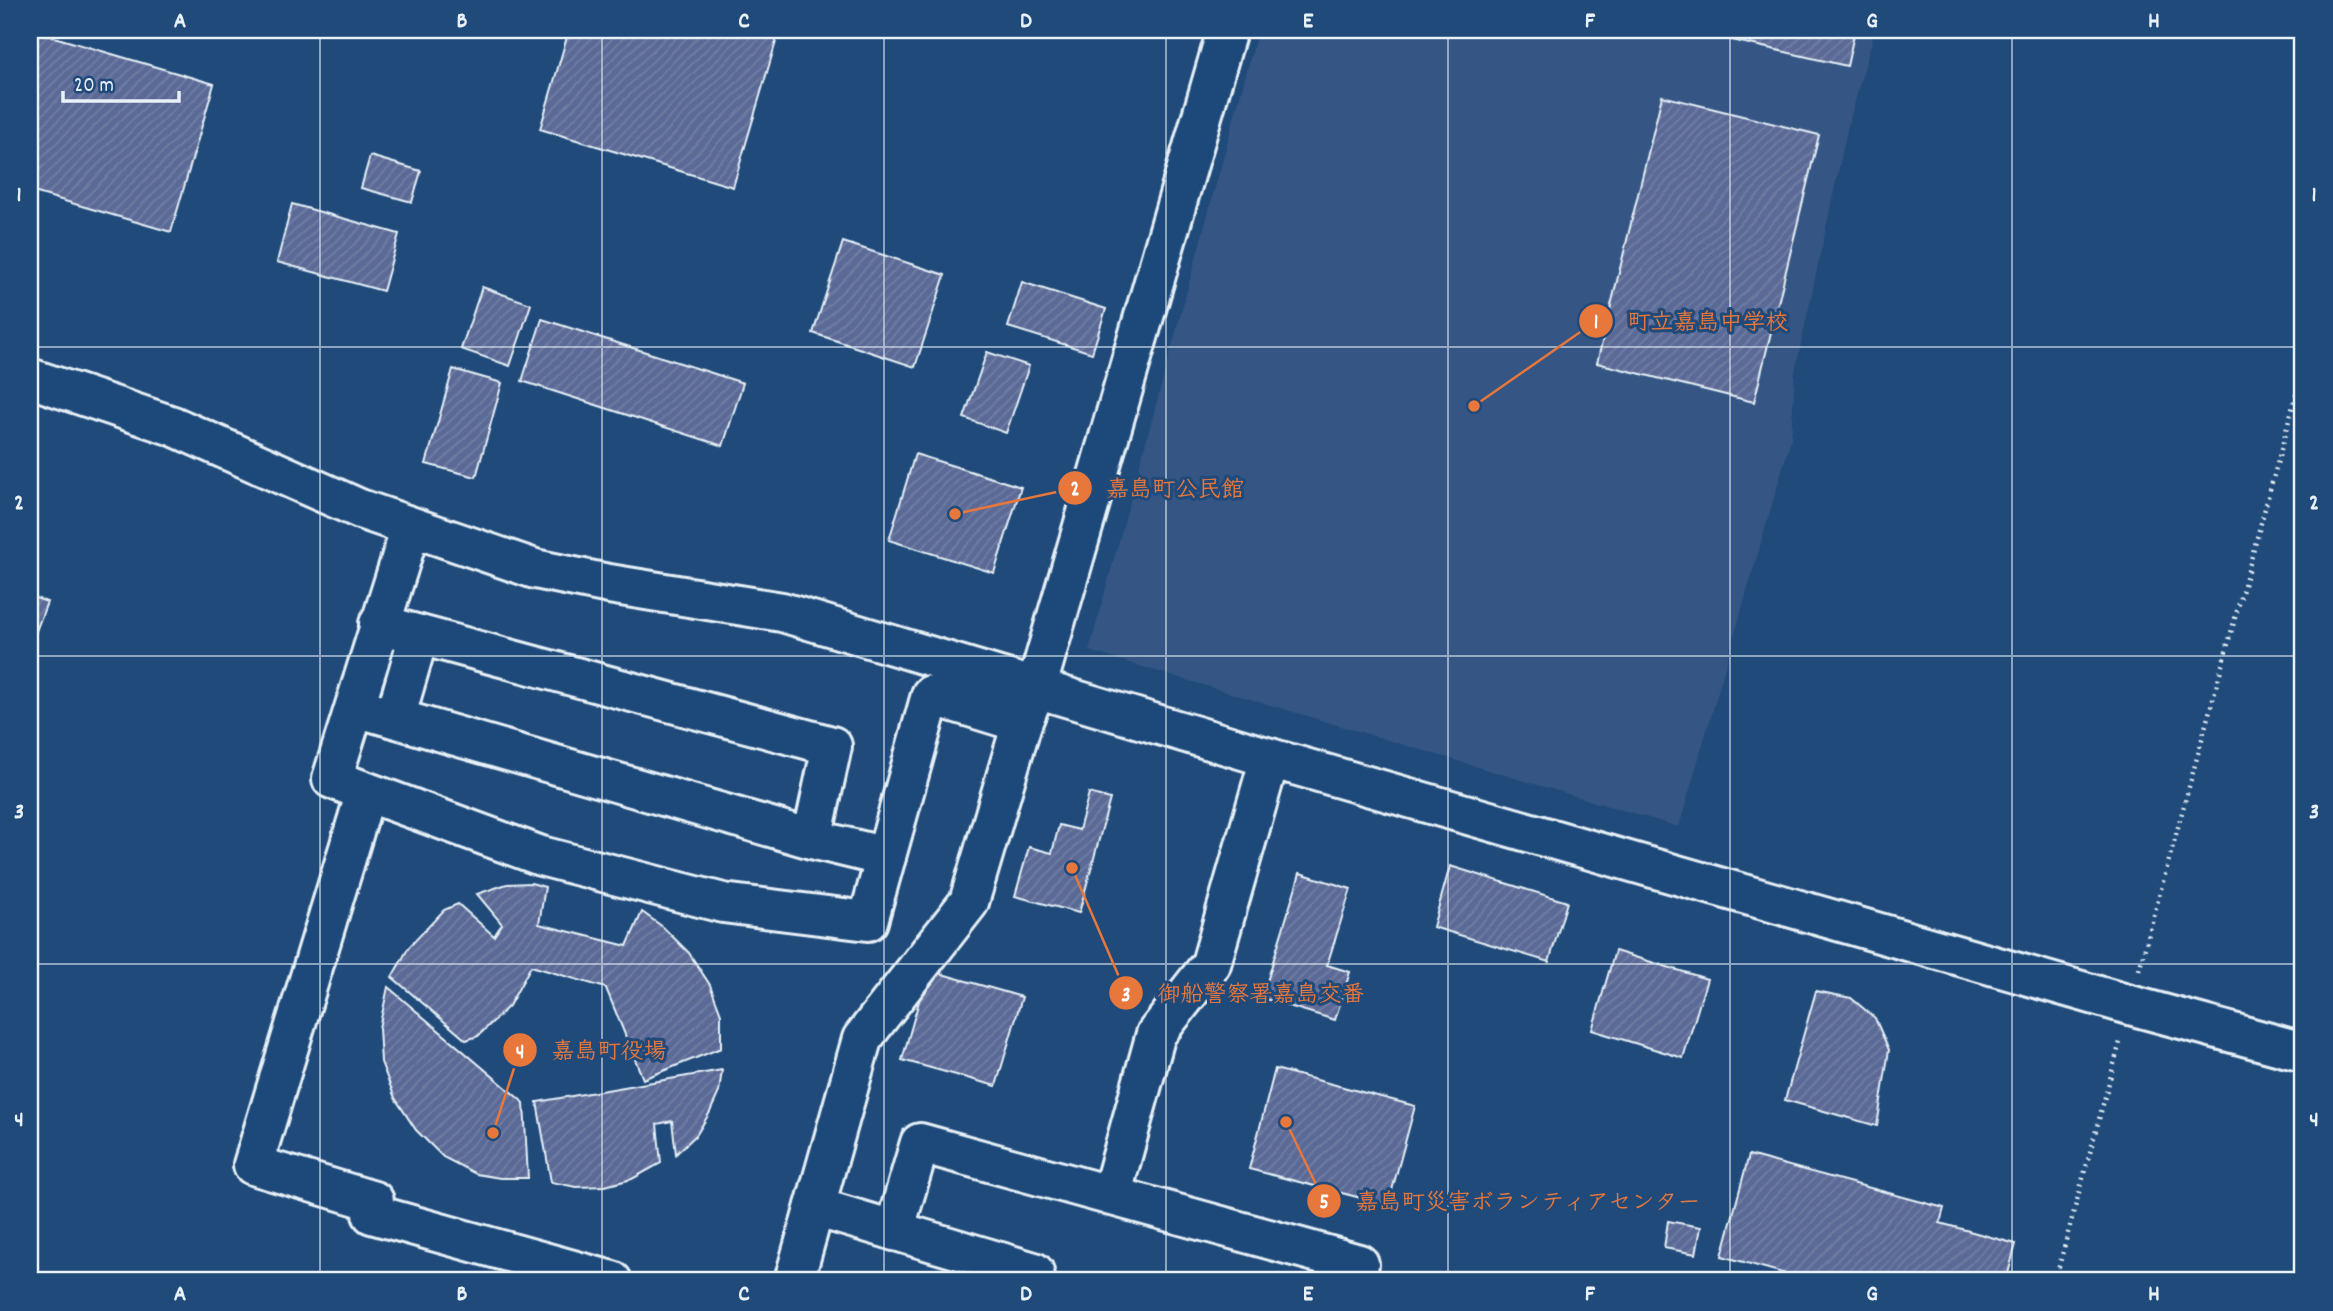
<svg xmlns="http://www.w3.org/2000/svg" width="2333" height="1311" font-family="Dekko,'Klee One',sans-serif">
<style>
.built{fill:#355684}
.building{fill:url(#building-hatch);stroke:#e8f1f8;stroke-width:2}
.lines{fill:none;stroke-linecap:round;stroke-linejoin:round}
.minor-casing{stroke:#e8f1f8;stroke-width:44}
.path{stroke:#e8f1f8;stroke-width:4.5;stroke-dasharray:2 5;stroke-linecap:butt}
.minor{stroke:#1f4a7a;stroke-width:38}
.grid{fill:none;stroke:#e8f1f8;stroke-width:2;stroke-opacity:0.55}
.leader{fill:none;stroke:#e8773b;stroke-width:2.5}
.callout-dot{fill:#e8773b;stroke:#1f4a7a;stroke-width:2.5}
.mark-label{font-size:21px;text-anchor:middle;font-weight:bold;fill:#fff}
.callout-label{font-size:23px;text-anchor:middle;font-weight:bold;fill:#e8773b;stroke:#1f4a7a;stroke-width:6;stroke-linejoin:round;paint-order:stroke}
.neatline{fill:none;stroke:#e8f1f8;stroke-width:2.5}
.grid-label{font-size:23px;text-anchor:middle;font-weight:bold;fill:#e8f1f8}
</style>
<defs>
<pattern id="building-hatch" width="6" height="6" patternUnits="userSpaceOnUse" patternTransform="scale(1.75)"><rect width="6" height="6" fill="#5a6996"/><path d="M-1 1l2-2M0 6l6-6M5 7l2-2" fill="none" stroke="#727fa5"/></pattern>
</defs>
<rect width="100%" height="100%" fill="#1f4a7a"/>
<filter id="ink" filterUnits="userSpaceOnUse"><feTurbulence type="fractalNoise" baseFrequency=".0143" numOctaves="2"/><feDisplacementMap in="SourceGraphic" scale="14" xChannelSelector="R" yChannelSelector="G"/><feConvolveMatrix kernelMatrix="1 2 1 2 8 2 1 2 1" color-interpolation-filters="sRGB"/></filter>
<g filter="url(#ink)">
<polygon class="built" points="1258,30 1875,30 1848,126 1795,372 1791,439 1679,827 1089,651"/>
<g class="building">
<polygon points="569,30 760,30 778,35 733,187 540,129"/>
<polygon points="1688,30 1855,30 1847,66"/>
<polygon points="37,32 214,84 171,232 30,191 30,57"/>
<polygon points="1662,96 1819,135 1754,402 1597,363"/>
<polygon points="370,156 421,171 412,202 361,188"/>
<polygon points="292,204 399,234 383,291 277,262"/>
<polygon points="843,242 945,275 915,367 813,333"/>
<polygon points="1022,282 1106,309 1092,353 1008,327"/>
<polygon points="482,287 531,304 510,366 461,349"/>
<polygon points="542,319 743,383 723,446 522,381"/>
<polygon points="987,352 1029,366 1006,433 964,418"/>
<polygon points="453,369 502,383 476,477 426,464"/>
<polygon points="915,454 1021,487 994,573 889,540"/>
<polygon points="30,596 47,602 30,647"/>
<polygon points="1089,793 1110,799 1079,913 1015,896 1029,847 1052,853 1059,825 1079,830"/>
<polygon points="1450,866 1567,902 1549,962 1433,927"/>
<polygon points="1300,873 1351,889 1327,965 1350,972 1335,1020 1262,998"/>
<polygon points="531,883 545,887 539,924 627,946 642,912 663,927 689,953 710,985 721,1014 721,1048 643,1079 606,988 531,966 509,1006 478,1036 466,1040 392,977 409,947 444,910 458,904 494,936 502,924 477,894 507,884"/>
<polygon points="1615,951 1707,979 1683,1058 1592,1030"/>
<polygon points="928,970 1022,997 996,1086 902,1060"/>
<polygon points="388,987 524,1103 528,1178 500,1178 476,1174 443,1157 416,1130 395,1098 381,1062 379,1028"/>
<polygon points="1816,991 1851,998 1875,1018 1889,1050 1877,1126 1785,1100"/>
<polygon points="1275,1069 1415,1106 1388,1205 1249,1169"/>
<polygon points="722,1070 719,1092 710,1112 697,1134 676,1154 672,1121 657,1124 661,1163 632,1179 605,1186 576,1187 551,1182 537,1102"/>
<polygon points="1749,1155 1944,1208 1940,1223 2016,1244 2006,1281 1811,1281 1722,1256"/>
<polygon points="1668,1221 1701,1227 1696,1254 1664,1248"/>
</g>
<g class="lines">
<g class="minor-casing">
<g id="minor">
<polyline points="30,378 173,426 360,509 535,569 609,584 782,612 1270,758 2130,1005 2303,1052"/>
<polyline points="411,527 332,779 541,856 723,903 868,921 931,695 1022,723"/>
<polyline points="356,707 812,839 832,746 379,624"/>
<polyline points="395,718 419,635"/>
<polyline points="366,792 253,1165 374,1201 372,1214 612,1281"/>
<polyline points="812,839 886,857"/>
<polyline points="1111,1196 1156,1034 1211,964 1270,758"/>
<polyline points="815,1207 1034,1272"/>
<polyline points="894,1231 920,1143 1359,1264 1354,1281"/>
<polyline points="794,1281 862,1039 969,902 1022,723 1036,689 1227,30"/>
</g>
</g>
<g class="path">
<polyline points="2139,970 2303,369"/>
<polyline points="2055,1281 2120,1042"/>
</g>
<use href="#minor" class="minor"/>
</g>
</g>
<path class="grid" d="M320,30V1281M602,30V1281M884,30V1281M1166,30V1281M1448,30V1281M1730,30V1281M2012,30V1281M30,347H2303M30,656H2303M30,964H2303"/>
<path class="leader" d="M1474 406L1596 321M955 514L1075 488M1072 868L1126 993M493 1133L520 1050M1286 1122L1324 1201"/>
<g class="callout-dot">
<circle cx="1474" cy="406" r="7"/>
<circle cx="955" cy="514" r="7"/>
<circle cx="1072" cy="868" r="7"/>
<circle cx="493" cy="1133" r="7"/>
<circle cx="1286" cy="1122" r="7"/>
<circle cx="1596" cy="321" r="18"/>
<circle cx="1075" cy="488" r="18"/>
<circle cx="1126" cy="993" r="18"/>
<circle cx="520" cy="1050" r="18"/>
<circle cx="1324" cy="1201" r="18"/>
</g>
<g class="mark-label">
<text x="1596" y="328">1</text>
<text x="1075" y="495">2</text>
<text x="1126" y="1001">3</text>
<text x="520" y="1058">4</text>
<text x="1324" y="1208">5</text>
</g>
<g class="callout-label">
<text x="1708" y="329">町立嘉島中学校</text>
<text x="1175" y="496">嘉島町公民館</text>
<text x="1261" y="1001">御船警察署嘉島交番</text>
<text x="609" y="1058">嘉島町役場</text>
<text x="1528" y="1209">嘉島町災害ボランティアセンター</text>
</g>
<rect width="2333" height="1311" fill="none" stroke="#1f4a7a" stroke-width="77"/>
<path d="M63 91v10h116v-10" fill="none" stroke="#e8f1f8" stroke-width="3.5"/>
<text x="74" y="91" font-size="21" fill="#e8f1f8" stroke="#1f4a7a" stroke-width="5" paint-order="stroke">20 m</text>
<rect x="38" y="38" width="2256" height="1234" class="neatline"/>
<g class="grid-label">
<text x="180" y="27">A</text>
<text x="462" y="27">B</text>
<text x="744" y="27">C</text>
<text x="1026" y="27">D</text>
<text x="1308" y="27">E</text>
<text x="1590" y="27">F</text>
<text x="1872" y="27">G</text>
<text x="2154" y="27">H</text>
<text x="19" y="201">1</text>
<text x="2314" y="201">1</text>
<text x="19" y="509">2</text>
<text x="2314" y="509">2</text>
<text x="19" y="818">3</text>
<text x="2314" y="818">3</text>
<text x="19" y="1126">4</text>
<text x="2314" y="1126">4</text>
<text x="180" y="1300">A</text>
<text x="462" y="1300">B</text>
<text x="744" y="1300">C</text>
<text x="1026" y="1300">D</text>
<text x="1308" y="1300">E</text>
<text x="1590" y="1300">F</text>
<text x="1872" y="1300">G</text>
<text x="2154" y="1300">H</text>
</g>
</svg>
